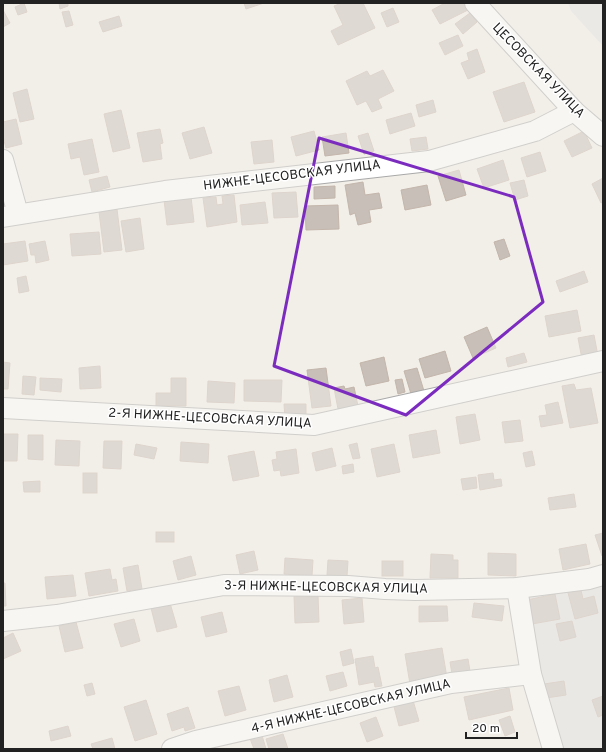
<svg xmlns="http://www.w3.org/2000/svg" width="606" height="752" font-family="Overpass,sans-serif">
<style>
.residential{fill:#e0dfdf}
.parking{fill:#e2e2e2}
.building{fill:#c7bfb8;stroke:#c4b6ab}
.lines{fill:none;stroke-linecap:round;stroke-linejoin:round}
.street-casing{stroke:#a9a9a9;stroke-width:22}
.street{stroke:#fff;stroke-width:20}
.marked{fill:none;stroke:#7b2cbf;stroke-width:3;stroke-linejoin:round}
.labels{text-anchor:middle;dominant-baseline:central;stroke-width:3;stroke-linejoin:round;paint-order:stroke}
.street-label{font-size:13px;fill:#222;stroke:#fff}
</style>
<rect width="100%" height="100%" fill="#f2efe9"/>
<polygon class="residential" points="603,578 603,749 558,749 522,593"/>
<polygon class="parking" points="568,3 603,3 603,46 571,11"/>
<g class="building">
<polygon points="24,3 27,12 18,15 15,7"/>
<polygon points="59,3 68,3 68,6 60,9"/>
<polygon points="244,3 264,3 246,9"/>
<polygon points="341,3 363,3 375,28 338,45 331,31 343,25 334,6"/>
<polygon points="445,3 464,3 468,10 440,24 432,10"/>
<polygon points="393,8 399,22 387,27 381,13"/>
<polygon points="3,10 10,23 3,27"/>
<polygon points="69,11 73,25 66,27 62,12"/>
<polygon points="470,13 477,22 463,34 455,24"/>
<polygon points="119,16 122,26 103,32 99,22"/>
<polygon points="458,35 463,46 445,55 439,43"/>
<polygon points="477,49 485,72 468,79 461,63 469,60 467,53"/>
<polygon points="383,70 394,91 378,99 382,108 372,112 366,101 357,105 346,81 367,71 370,76"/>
<polygon points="524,82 535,112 504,122 493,92"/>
<polygon points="27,89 34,119 20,122 13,93"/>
<polygon points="433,100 436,112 419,117 416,105"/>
<polygon points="121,110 130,148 113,152 104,114"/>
<polygon points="411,113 415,126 390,134 386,120"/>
<polygon points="16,119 22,144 6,148 3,137 3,122"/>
<polygon points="204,127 212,153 190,159 182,133"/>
<polygon points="160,129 163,143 160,144 162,159 143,162 137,133"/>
<polygon points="314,131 319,150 296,156 291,137"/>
<polygon points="584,131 592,148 572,157 564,141"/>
<polygon points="346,133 349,153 325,156 322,137"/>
<polygon points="368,133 374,151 364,154 358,136"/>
<polygon points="426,137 428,149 412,151 410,139"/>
<polygon points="92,139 99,172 84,175 80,157 71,159 68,144"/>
<polygon points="272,140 274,162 254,164 251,142"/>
<polygon points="540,152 546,171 527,177 521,158"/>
<polygon points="503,160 509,180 484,188 477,169"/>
<polygon points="459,170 466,195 446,201 438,176"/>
<polygon points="107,176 110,187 92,192 89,180"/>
<polygon points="603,178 603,202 601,203 592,184"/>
<polygon points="524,180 528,196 515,200 510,183"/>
<polygon points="363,182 365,195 379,193 382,208 369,210 371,222 358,225 355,213 350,215 345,185"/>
<polygon points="427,185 431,205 405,210 401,190"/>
<polygon points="335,186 335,198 314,199 314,187"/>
<polygon points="296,192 298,217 274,218 272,193"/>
<polygon points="234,195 237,222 207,227 203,198 216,197 217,205 223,204 222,196"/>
<polygon points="191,197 194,222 167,225 164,200"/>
<polygon points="265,202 268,223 242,225 240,205"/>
<polygon points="338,205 339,229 306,230 305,206"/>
<polygon points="117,209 122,250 104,252 99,212"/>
<polygon points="140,218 144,249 126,252 121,221"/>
<polygon points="99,232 101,254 72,256 70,234"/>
<polygon points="504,239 510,256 500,260 494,242"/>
<polygon points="25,241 28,261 3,265 3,244"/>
<polygon points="45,241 49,260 36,263 35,255 31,255 29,244"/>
<polygon points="584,271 588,282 560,292 556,281"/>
<polygon points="26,276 29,291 19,293 17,278"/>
<polygon points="577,310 581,331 549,337 545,316"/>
<polygon points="487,327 496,348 473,358 464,337"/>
<polygon points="594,335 598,356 582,359 578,338"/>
<polygon points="445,351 451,371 425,378 419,359"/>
<polygon points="524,353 527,362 508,367 506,358"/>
<polygon points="384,357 389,381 366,386 360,363"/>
<polygon points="3,362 10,363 8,389 3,389"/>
<polygon points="100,366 101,388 80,389 79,368"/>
<polygon points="326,368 331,406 312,408 307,370"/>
<polygon points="417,368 424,391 411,394 404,371"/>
<polygon points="23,376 36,377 34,395 22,394"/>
<polygon points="40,378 62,379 61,392 40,390"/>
<polygon points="171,378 186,378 186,406 156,406 156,393 171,393"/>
<polygon points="402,379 405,392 398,394 395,380"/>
<polygon points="244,380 282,380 281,402 244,401"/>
<polygon points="208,381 235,383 234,403 207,402"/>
<polygon points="574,384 576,390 591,388 598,423 570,428 562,386"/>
<polygon points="344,386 345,389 354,387 358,406 338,409 334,388"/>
<polygon points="558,402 563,423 541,427 539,416 547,415 545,405"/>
<polygon points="284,404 306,404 306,420 285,420"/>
<polygon points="475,414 480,440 460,444 456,417"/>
<polygon points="520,420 523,441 505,443 502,422"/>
<polygon points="436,430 440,453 413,458 409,435"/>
<polygon points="3,434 18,434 17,461 3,461"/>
<polygon points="28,435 43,435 43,460 28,459"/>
<polygon points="56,440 80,441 79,466 55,465"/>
<polygon points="104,441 122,441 121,469 103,468"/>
<polygon points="181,442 209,444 208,463 180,461"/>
<polygon points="357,443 360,458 353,459 349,445"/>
<polygon points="136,444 157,448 154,459 134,455"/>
<polygon points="394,444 400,472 377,477 371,449"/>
<polygon points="332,448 336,466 316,471 312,453"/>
<polygon points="296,449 299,473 281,476 280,470 274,471 272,460 277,459 276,452"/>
<polygon points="254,451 259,476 233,481 228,456"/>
<polygon points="532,451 535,465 526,467 523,453"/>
<polygon points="353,464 354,472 343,474 342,466"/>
<rect x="83" y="473" width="14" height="20"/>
<polygon points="493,473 494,480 501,479 502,486 480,490 478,475"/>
<polygon points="476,477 477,488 463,490 461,479"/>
<polygon points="40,481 40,492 24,492 23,482"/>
<polygon points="574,494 576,507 550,510 548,498"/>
<rect x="156" y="532" width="18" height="10"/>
<polygon points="603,533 603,556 602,556 595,535"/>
<polygon points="586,544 590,564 563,570 559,549"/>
<polygon points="254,551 258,570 240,574 236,555"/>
<polygon points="488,553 516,554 516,576 488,575"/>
<polygon points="431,554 453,555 453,560 458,560 458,578 430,578"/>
<polygon points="191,556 196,575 178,580 173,561"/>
<polygon points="285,558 313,560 312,576 284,574"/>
<polygon points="328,560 348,561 347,576 327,575"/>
<rect x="382" y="561" width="21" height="15"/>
<polygon points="138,565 142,589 127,591 123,568"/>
<polygon points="110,569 112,580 116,579 118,591 89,596 85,573"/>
<polygon points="73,575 76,596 47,599 45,577"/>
<polygon points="3,583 5,583 6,606 3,606"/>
<polygon points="580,586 583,599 594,596 598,613 575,619 567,589"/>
<polygon points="555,594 560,619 532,624 527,600"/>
<polygon points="318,595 319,622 295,623 294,596"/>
<polygon points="362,598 364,622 344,624 342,600"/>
<polygon points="170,603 177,627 157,632 151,608"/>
<polygon points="474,603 504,606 502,621 472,617"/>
<polygon points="419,606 447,606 448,621 419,622"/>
<polygon points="222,612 227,632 206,637 201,617"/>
<polygon points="134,619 140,641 121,647 114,624"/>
<polygon points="572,621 576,637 560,641 556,624"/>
<polygon points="76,622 83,648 65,652 59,626"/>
<polygon points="13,633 21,651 3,659 3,638"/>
<polygon points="442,648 447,678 410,684 405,654"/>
<polygon points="351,649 354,663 343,666 340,652"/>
<polygon points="373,656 375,668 378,667 382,686 375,687 374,682 359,685 355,659"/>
<polygon points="468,659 471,677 453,680 450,662"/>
<polygon points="343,672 347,686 330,691 326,676"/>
<polygon points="287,675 293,697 274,702 269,680"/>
<polygon points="564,681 566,695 546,698 544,684"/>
<polygon points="92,683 95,694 87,696 84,685"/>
<polygon points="239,686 246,710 225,716 218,691"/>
<polygon points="509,688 513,710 469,720 464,697"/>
<polygon points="603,696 603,715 598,717 592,700"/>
<polygon points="412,697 419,721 399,726 393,703"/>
<polygon points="146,700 157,734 135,741 124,707"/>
<polygon points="188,707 195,728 185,731 184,727 172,731 167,714"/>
<polygon points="510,716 515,732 505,736 499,720"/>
<polygon points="376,717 383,736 367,742 360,723"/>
<polygon points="68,726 71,736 51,741 49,731"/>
<polygon points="261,732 266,749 254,749 249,736"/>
<polygon points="283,734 288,749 269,749 266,739"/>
<polygon points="112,738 115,749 93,749 91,744"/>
</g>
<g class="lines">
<g class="street-casing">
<g id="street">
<polyline points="475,3 574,111 603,136"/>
<polyline points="3,160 18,214"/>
<polyline points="3,217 165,191 429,161 535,131 574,111"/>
<polyline points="3,408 314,425 603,361"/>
<polyline points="517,588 531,674 553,749"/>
<polyline points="3,621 57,615 224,585 348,586 385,589 415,590 517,588 589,579 603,575"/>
<polyline points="172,749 196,741 451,683 531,674"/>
</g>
</g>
<use href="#street" class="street"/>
</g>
<path d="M0 0H606V752H0ZM319,138L514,197L543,302L406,415L274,366Z" fill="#f2efe9" fill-opacity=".55" fill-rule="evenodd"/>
<path class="marked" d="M319,138L514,197L543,302L406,415L274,366Z"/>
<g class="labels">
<g class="street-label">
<text transform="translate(538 71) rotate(46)">ЦЕСОВСКАЯ УЛИЦА</text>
<text transform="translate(292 176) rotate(-7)">НИЖНЕ-ЦЕСОВСКАЯ УЛИЦА</text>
<text transform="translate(210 419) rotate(3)">2-Я НИЖНЕ-ЦЕСОВСКАЯ УЛИЦА</text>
<text transform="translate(326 588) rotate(1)">3-Я НИЖНЕ-ЦЕСОВСКАЯ УЛИЦА</text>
<text transform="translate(351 707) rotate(-13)">4-Я НИЖНЕ-ЦЕСОВСКАЯ УЛИЦА</text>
</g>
</g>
<rect width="606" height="752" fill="none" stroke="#222222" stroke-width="8"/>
<path d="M466 732v6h51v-6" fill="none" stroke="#222222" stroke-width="2"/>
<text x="472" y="732" font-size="12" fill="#222222" stroke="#ffffff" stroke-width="3" paint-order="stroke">20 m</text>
</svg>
